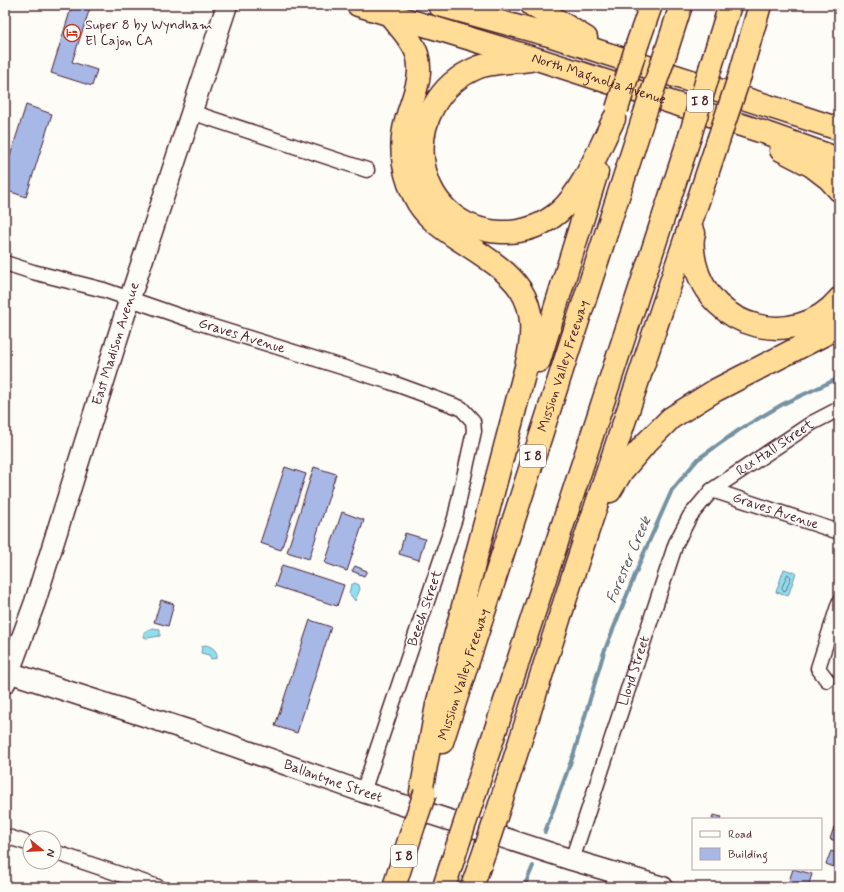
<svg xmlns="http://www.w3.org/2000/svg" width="844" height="892" font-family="Mynerve,sans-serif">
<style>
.water{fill:#90dfef;stroke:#7492a1}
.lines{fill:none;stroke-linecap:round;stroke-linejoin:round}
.shore{stroke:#666c79;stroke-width:1}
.stream{stroke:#7492a1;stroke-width:4}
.building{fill:#a7b7e6;stroke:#4a1f2b}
.street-casing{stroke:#4a1f2b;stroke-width:17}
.secondary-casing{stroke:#4a1f2b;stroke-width:23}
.highway-casing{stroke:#4a1f2b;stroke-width:25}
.street{stroke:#fdfcf7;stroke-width:14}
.secondary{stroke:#fdfcf7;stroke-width:20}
.highway{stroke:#ffdd96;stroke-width:22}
.highway-bridge-casing{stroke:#4a1f2b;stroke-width:25;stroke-linecap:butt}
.highway-bridge{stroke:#ffdd96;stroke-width:22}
.labels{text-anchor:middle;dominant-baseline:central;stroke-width:3;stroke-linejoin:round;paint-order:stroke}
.shield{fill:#fdfcf7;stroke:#806168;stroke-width:1}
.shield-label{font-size:13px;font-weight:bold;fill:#4a1f2b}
.poi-label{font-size:14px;fill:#4a1f2b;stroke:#fdfcf7;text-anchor:start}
.street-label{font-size:14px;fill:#4a1f2b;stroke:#fdfcf7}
.water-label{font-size:15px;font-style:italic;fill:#5f5966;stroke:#fdfcf7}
</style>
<rect width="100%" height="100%" fill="#fdfcf7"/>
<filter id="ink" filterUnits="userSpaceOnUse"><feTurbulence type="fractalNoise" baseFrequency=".025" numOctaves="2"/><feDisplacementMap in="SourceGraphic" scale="8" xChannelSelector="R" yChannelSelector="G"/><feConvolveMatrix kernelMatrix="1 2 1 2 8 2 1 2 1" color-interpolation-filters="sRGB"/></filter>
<g filter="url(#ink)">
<g class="water">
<polygon points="784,569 796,573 788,596 776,592"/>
<polygon points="355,583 359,585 360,589 355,601 349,593 351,585"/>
<polygon points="152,628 160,629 160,636 147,638 144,637 144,632"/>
<path d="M205,645C212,646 218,651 217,658L211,659L209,655L201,653L202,646Z"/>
</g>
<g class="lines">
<polygon class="shore" points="788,574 791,577 786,590 784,591 782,588"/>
<g class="stream">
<polyline points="545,832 574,753 604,652 643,555 672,490 698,459 739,430 783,404 839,378"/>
<polyline points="524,887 533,866"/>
</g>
</g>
<g class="building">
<polygon points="72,5 91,5 72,62 97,70 92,86 51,73"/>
<polygon points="26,105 52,114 26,197 5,190 5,172"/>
<polygon points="285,467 306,474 281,550 260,543"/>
<polygon points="314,467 336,474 309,559 287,552"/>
<polygon points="342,512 364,520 347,571 325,563"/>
<polygon points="405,533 425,539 419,560 399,554"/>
<polygon points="282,565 344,585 337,606 275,586"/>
<polygon points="355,566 367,571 364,576 352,571"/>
<polygon points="161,600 174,604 168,626 154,622"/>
<polygon points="310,620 331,627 297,733 275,726"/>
<polygon points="713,815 722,817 721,819 712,819"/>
<polygon points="834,827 839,828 839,842 830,839"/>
<polygon points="831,851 839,854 839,869 826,864"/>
<polygon points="793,869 812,874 808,887 787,887"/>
</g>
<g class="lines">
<g class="street-casing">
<g id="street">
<polyline points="191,112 367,170"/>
<path id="s1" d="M5,263L33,272L104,290L194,321L390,382L461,408L473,421L474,431L455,518L363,792"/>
<path id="s2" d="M712,490L839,532"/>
<polyline points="827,680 818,668 839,603"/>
<polyline points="5,836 30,844"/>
<polyline points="54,852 158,887"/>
<path id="s3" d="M572,860L676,543L690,516L712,490L812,423L839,409"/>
</g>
</g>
<g class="secondary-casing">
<g id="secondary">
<path id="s4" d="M5,671L197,733L363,792L572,860L663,887"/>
<path id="s5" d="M5,683L35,602L130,298L227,5"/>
</g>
</g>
<g class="highway-casing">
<g id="highway">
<path id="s6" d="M358,5L537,59L763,132L839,159"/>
<polyline points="439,5 552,36 839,129"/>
<polyline points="532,5 586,38"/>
<path d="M389,14C398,26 412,39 417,54C424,77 412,99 406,121C398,149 404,179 418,203C428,219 443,229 458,239C515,276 544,293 526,367L437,705L421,792"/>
<polyline points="638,42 651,5"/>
<polyline points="666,52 681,5"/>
<path d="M530,60C515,62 493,62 479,67C394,101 408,228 501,232C523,233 542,226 559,212C582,193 600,146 614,119"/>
<polyline points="711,66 730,5"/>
<polyline points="740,75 760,5"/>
<polyline points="781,150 812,166 829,179 839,190"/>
<path d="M694,233C691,242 693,253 695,263C710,329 795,351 839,299"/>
<polyline points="539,361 597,172"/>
<polyline points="610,491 622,471 646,443 671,418 716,390 839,327"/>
<path id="s7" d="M442,742L643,119"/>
<polyline points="470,808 690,136"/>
<polyline points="496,817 577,563 718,141"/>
<polyline points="394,887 414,825"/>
<polyline points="444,887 459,841"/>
<polyline points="472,887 485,850"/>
</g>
</g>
<use href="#street" class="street"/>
<use href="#secondary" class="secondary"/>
<use href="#highway" class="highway"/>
<g class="highway-bridge-casing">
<g id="highway-bridge">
<polyline points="617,109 638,42"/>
<polyline points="643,119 666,52"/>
<polyline points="690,136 711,66"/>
<polyline points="718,141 740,75"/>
<polyline points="414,825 425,793"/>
<polyline points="459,841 470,808"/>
<polyline points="485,850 496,817"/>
</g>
</g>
<use href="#highway-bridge" class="highway-bridge"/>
</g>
</g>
<defs>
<g id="hotel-ring" transform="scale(0.9)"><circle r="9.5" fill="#fdfcf7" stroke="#c8321e" stroke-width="1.5"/><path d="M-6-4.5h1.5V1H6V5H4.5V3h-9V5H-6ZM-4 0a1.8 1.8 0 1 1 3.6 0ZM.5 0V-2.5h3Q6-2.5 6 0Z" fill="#c8321e"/></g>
</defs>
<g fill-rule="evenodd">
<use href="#hotel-ring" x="72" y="33"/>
</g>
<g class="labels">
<g class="shield">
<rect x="687" y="90" width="26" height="22" rx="3"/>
<rect x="520" y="445" width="26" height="22" rx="3"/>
<rect x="391" y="845" width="26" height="22" rx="3"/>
</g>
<g class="shield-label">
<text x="700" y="101">I 8</text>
<text x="533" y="456">I 8</text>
<text x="404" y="856">I 8</text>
</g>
<g class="poi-label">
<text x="85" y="25">Super 8 by Wyndham<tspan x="85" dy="16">El Cajon CA</tspan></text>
</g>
<g class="street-label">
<text stroke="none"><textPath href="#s6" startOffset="252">North Magnolia Avenue</textPath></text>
<text stroke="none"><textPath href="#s1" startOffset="248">Graves Avenue</textPath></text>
<text stroke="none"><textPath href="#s5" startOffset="357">East Madison Avenue</textPath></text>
<text stroke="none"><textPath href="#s7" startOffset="395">Mission Valley Freeway</textPath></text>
<text stroke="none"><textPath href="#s3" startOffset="474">Rex Hall Street</textPath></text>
<text stroke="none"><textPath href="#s2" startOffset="67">Graves Avenue</textPath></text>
<text transform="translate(425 608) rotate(-71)">Beech Street</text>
<text stroke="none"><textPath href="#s3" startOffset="199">Lloyd Street</textPath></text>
<text stroke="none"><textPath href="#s7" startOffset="71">Mission Valley Freeway</textPath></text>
<text stroke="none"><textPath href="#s4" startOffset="346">Ballantyne Street</textPath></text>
</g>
<g class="water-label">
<text transform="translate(629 560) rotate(-67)">Forester Creek</text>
</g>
</g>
<rect width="844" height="892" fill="none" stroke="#fdfcf7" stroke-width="20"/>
<rect x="10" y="10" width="824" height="872" fill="none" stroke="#4a1f2b" stroke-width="1.5" filter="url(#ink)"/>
<rect x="692" y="818" width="130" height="52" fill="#fdfcf7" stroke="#b5a4a5"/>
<rect x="700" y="831" width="20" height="6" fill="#fdfcf7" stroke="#b5a4a5"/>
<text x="728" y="838" font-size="12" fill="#4a1f2b">Road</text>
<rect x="700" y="848" width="20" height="12" fill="#a7b7e6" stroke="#b5a4a5"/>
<text x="728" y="858" font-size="12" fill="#4a1f2b">Building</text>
<g transform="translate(42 850) rotate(108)"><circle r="19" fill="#fdfcf7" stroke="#b5a4a5"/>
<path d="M0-3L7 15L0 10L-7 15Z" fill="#c8321e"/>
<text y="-6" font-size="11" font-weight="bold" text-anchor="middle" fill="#4a1f2b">N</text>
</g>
</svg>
